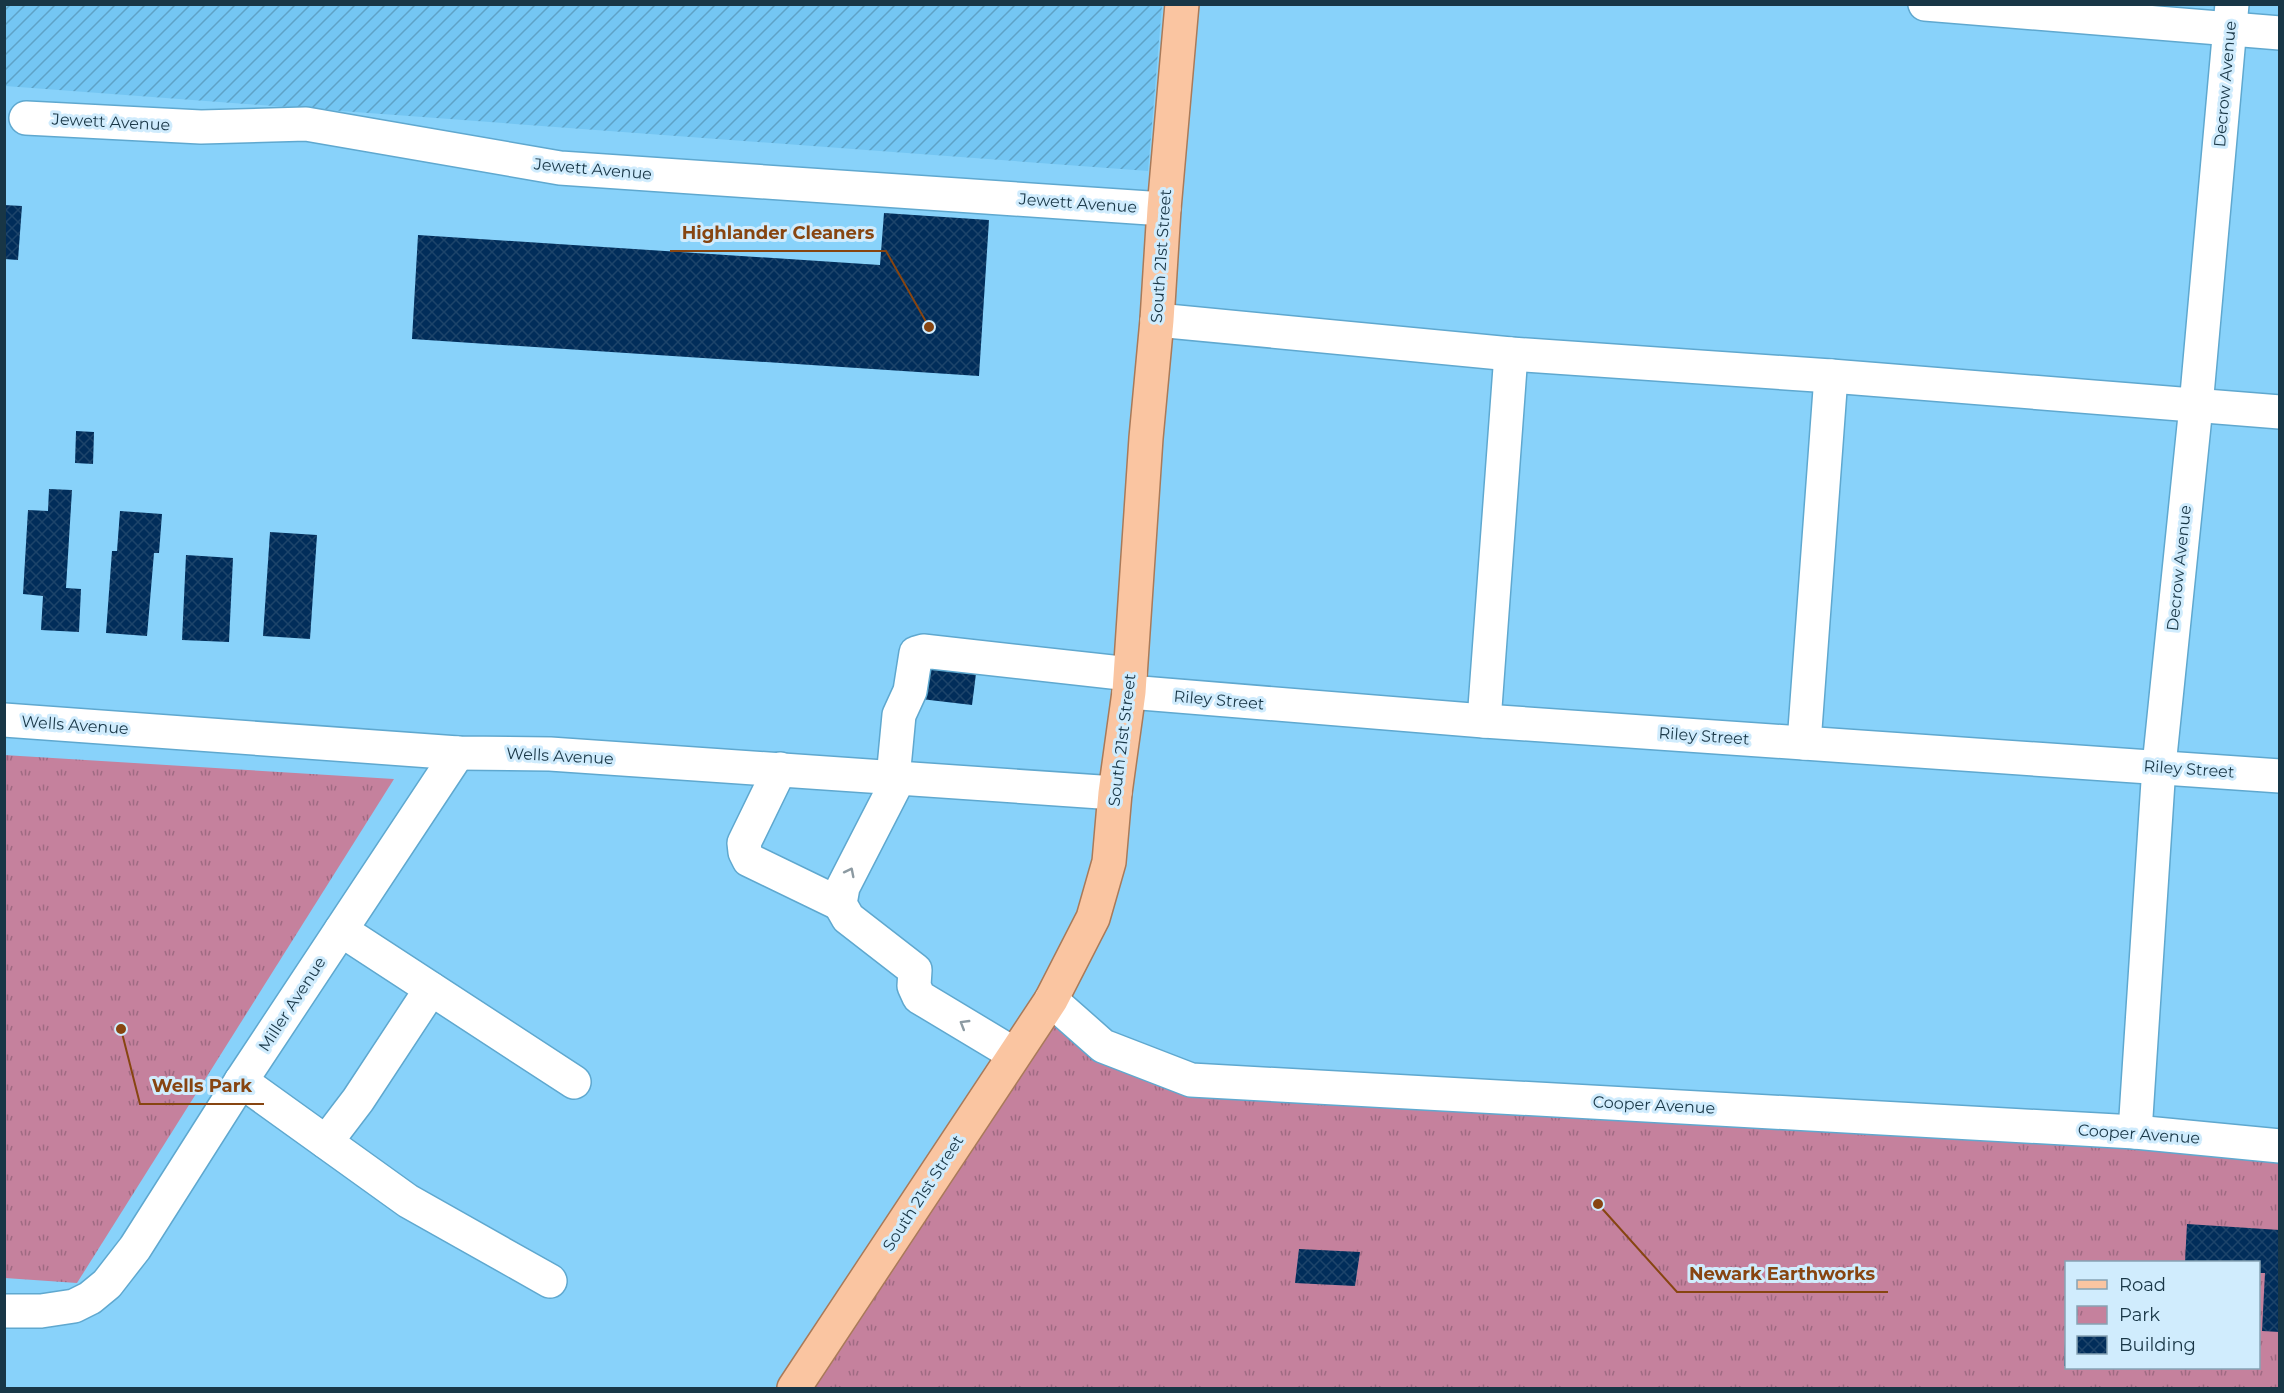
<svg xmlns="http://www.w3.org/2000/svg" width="2284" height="1393" font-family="Montserrat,sans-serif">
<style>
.industrial{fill:url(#industrial-furrows)}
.park{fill:url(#park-tufts);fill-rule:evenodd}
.building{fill:url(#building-cross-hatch)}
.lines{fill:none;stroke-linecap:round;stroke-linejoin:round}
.minor-casing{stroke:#5fa8cf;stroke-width:36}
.major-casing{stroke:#a97a59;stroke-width:36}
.minor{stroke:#fff;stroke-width:33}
.major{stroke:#fac5a1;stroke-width:33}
.oneway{stroke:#8c9aa2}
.labels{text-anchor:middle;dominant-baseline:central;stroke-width:6;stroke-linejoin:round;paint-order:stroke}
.street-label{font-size:16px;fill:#183646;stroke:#d0ecfd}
.leader{fill:none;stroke:#874511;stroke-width:2}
.callout-dot{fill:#874511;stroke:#d0ecfd;stroke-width:2}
.callout-label{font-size:18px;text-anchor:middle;font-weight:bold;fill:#874511;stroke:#d0ecfd;stroke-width:6;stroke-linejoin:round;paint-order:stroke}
</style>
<defs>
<pattern id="industrial-furrows" width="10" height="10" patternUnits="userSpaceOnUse" patternTransform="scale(1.5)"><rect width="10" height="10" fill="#74c6f3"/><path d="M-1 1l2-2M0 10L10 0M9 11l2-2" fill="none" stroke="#5ea2c7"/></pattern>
<pattern id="park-tufts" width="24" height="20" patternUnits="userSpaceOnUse" patternTransform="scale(1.5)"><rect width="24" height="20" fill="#c5819d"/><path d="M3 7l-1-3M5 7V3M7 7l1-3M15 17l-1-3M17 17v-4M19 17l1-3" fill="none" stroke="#9f6a82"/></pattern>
<pattern id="building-cross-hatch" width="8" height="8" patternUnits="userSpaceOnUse" patternTransform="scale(1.5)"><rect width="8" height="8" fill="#012d5a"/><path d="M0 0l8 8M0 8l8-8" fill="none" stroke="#1d446a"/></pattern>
</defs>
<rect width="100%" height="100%" fill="#88d2fa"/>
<polygon class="industrial" points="4,5 1162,5 1148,171 5,86"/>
<g class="park">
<polygon points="4,755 394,779 77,1283 5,1278"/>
<path d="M1051,1000L1143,1061L2279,1146V1388H797ZM2066,1262H2258V1368H2066Z"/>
</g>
<g class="building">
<polygon points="4,205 22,206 18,260 4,259"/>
<polygon points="884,213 989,220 979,376 412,339 418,235 880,265"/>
<polygon points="76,431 94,432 93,464 75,463"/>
<polygon points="49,489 72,490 66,588 81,589 79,632 41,630 43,596 23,594 28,510 48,511"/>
<polygon points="120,511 162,514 159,553 154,553 147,636 106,633 112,551 117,551"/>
<polygon points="270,532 317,535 310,639 263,636"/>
<polygon points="186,555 233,558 229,642 182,640"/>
<polygon points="926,660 977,666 972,705 921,699"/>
<polygon points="2187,1224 2280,1230 2280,1332 2262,1331 2265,1273 2259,1273 2259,1263 2185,1262"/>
<polygon points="1299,1249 1360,1252 1355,1286 1295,1283"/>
<polygon points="2065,1340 2066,1340 2066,1366 2064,1366"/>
</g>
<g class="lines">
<g class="minor-casing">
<g id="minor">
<polyline points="1925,4 2280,33"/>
<polyline points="26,118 201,127 306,124 560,168 1164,209"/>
<polyline points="1157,320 1511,354 1831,376 2280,412"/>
<polyline points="1129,692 1484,721 2280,776"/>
<polyline points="4,720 458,753 550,754 1115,793"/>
<polyline points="1484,721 1511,354"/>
<polyline points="1804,743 1831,376"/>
<polyline points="780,769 744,843 745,852 749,860 840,904"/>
<polyline points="893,778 899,715 910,691 916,653 923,651 1130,674"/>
<polyline points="899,778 843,887 840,904 848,918 915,970 914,986 919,997 1014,1054"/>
<polyline points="341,930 574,1082"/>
<polyline points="1051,1000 1103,1046 1191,1080 2135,1132 2280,1146"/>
<polyline points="241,1081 408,1201 550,1281"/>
<polyline points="2135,1132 2159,766 2196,406 2232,4"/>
<polyline points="326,1142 358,1100 431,989"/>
<polyline points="4,1311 41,1311 74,1306 90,1298 107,1284 135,1248 241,1081 458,753"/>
</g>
</g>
<g class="major-casing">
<polyline id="major" points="794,1388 1051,1000 1093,918 1109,862 1115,793 1129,692 1146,438 1157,320 1164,209 1182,4"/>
</g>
<use href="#minor" class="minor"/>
<use href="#major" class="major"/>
</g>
<defs><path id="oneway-chevron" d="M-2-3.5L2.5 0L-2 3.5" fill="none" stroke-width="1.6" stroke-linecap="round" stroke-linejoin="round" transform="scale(1.5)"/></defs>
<g class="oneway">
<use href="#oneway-chevron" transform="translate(850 872) rotate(-63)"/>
<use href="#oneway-chevron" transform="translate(964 1024) rotate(-149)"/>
</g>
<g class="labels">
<g class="street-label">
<text transform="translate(2225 84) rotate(-85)">Decrow Avenue</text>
<text transform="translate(111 122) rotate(3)">Jewett Avenue</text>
<text transform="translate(593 169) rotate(5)">Jewett Avenue</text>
<text transform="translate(1078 203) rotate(4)">Jewett Avenue</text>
<text transform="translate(1161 256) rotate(-86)">South 21st Street</text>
<text transform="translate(2179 568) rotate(-84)">Decrow Avenue</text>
<text transform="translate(1219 700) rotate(5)">Riley Street</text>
<text transform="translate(75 725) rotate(4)">Wells Avenue</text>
<text transform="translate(1704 736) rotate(4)">Riley Street</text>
<text transform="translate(1122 740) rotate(-83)">South 21st Street</text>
<text transform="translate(560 756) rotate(3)">Wells Avenue</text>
<text transform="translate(2189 769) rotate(4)">Riley Street</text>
<text transform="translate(292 1004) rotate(-57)">Miller Avenue</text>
<text transform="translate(1654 1105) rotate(3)">Cooper Avenue</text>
<text transform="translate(2139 1134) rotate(4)">Cooper Avenue</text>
<text transform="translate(923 1193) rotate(-57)">South 21st Street</text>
</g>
</g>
<path class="leader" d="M929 327L886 251H670M121 1029L140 1104H264M1598 1204L1677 1292H1888"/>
<g class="callout-dot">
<circle cx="929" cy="327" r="6"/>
<circle cx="121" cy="1029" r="6"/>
<circle cx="1598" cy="1204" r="6"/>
</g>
<g class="callout-label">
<text x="778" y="239">Highlander Cleaners</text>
<text x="202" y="1092">Wells Park</text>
<text x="1782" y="1280">Newark Earthworks</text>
</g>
<rect width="2284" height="1393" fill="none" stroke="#183646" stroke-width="12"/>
<rect x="2065" y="1261" width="195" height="108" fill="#d0ecfd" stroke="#86a3b4" stroke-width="1.5"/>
<rect x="2077" y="1280" width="30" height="9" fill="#fac5a1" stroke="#86a3b4" stroke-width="1.5"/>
<text x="2119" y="1291" font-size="18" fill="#183646">Road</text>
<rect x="2077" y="1306" width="30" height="18" fill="url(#park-tufts)" stroke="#86a3b4" stroke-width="1.5"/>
<text x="2119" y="1321" font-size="18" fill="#183646">Park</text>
<rect x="2077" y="1336" width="30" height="18" fill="url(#building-cross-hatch)" stroke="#86a3b4" stroke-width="1.5"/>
<text x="2119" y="1351" font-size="18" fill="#183646">Building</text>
</svg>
